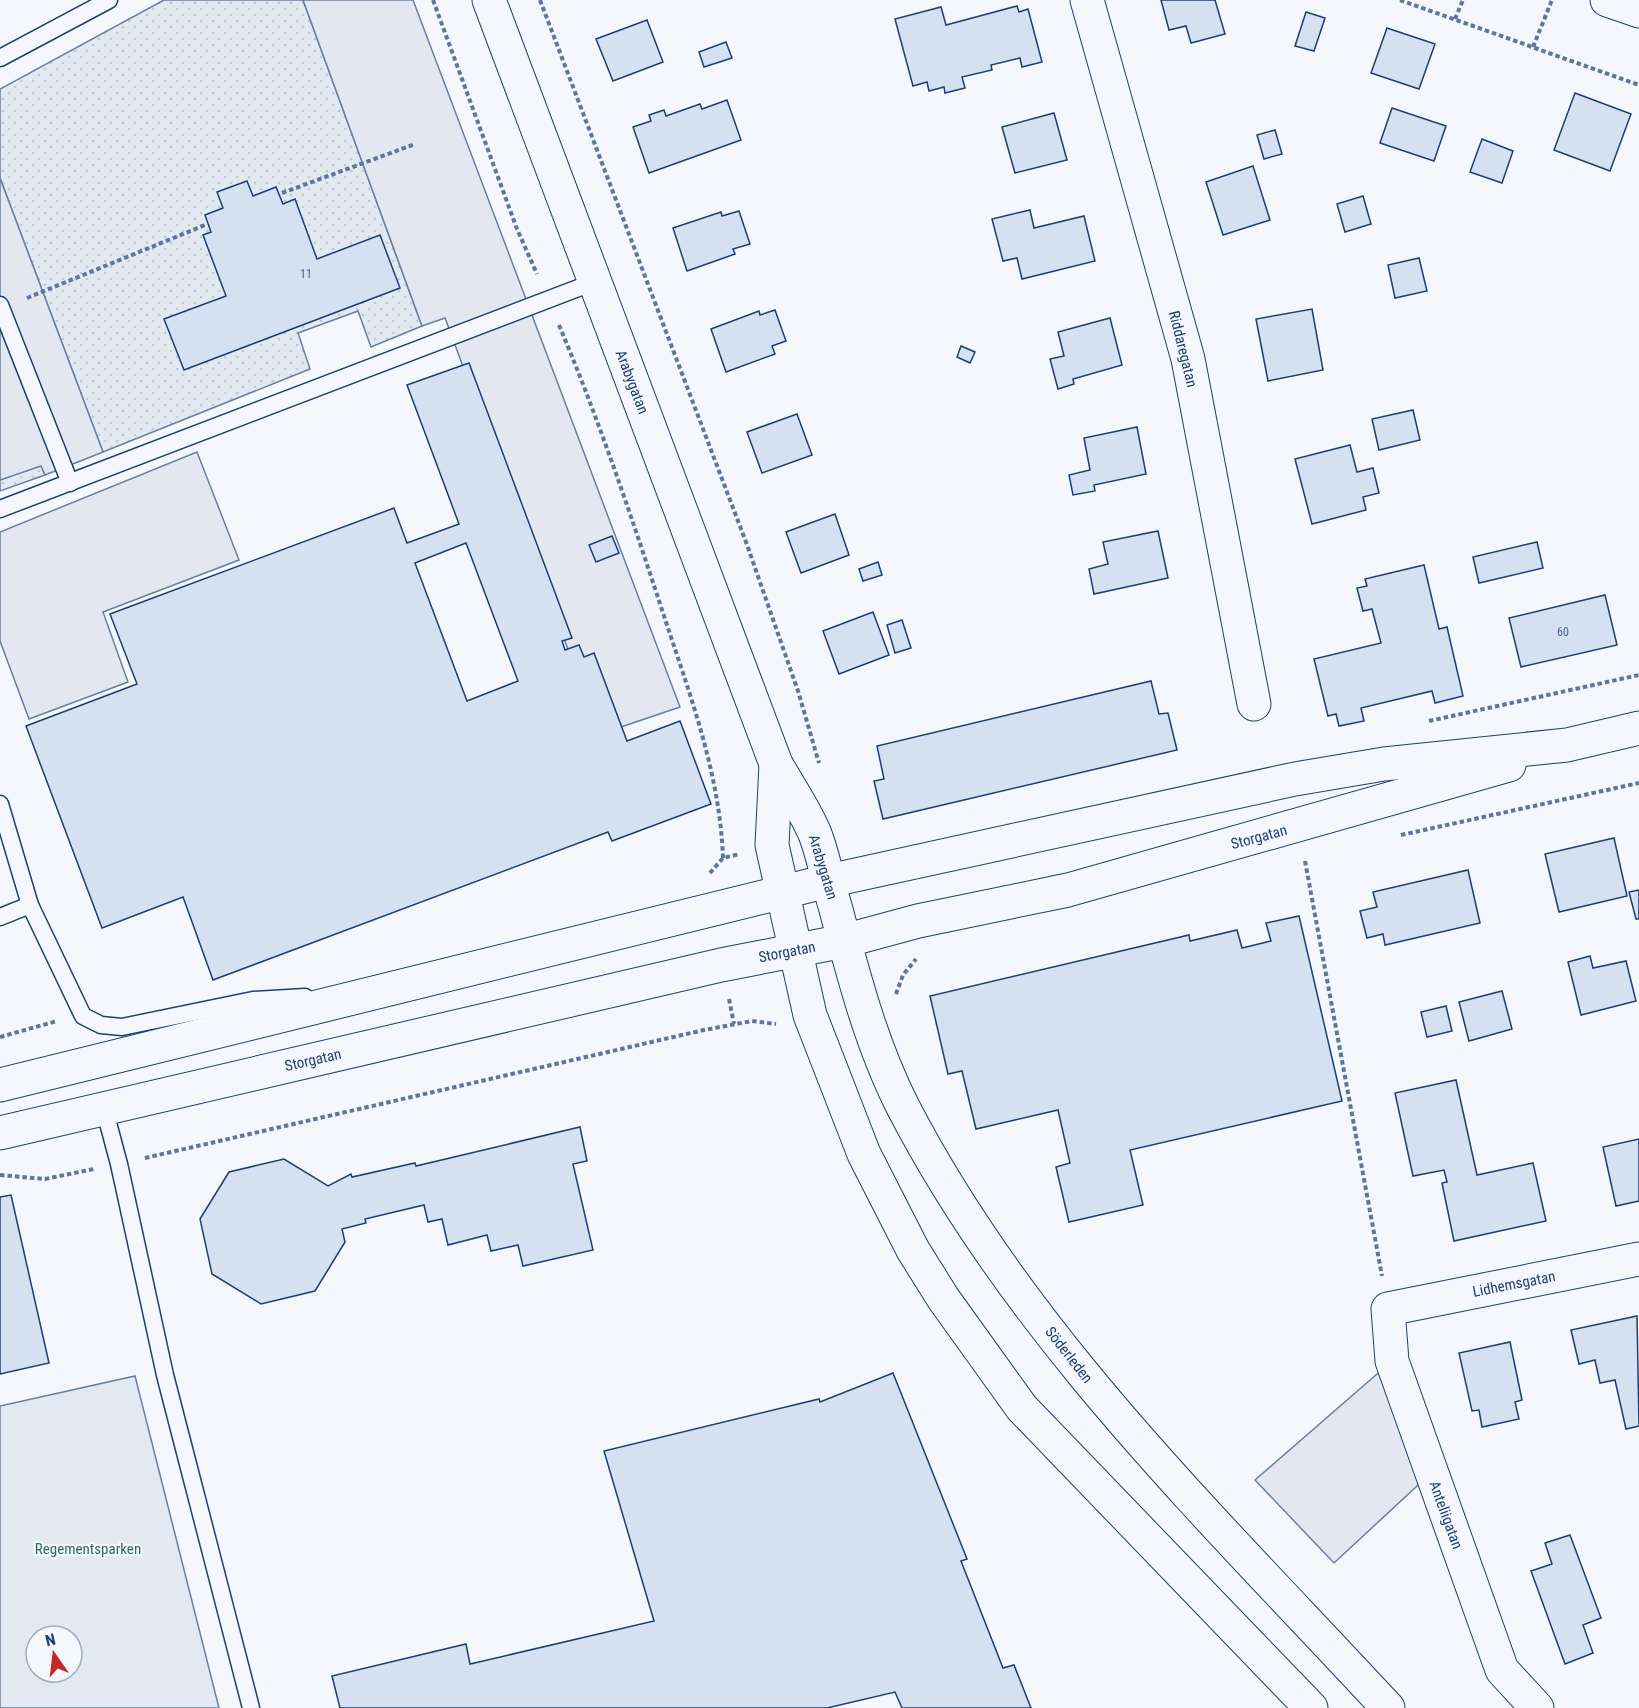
<svg xmlns="http://www.w3.org/2000/svg" width="1639" height="1708" font-family="'Roboto Condensed',sans-serif">
<style>
.grass{fill:url(#grass-dots);stroke:#687fa3;stroke-width:1.5}
.green{fill:#e3e9f0;stroke:#687fa3;stroke-width:1.5;fill-rule:evenodd}
.parking{fill:#e3e8f0;stroke:#687fa3;stroke-width:1.5}
.building{fill:#d5e0f0;stroke:#1d3f73;stroke-width:1.5;fill-rule:evenodd}
.lines{fill:none;stroke-linecap:round;stroke-linejoin:round}
.lane-casing{stroke:#1d3f73;stroke-width:19}
.street-casing{stroke:#1d3f73;stroke-width:35}
.secondary-casing{stroke:#1d3f73;stroke-width:35}
.path{stroke:#5e769c;stroke-width:4;stroke-dasharray:4.5 3;stroke-linecap:butt}
.lane{stroke:#f4f7fb;stroke-width:16}
.street{stroke:#f4f7fb;stroke-width:33}
.secondary{stroke:#f4f7fb;stroke-width:33}
.labels{text-anchor:middle;dominant-baseline:central;stroke-width:4.5;stroke-linejoin:round;paint-order:stroke}
.number-label{font-size:12px;fill:#4b6792}
.street-label{font-size:15px;fill:#1d3f73;stroke:#f4f7fb}
.park-label{font-size:15px;fill:#2c6c60;stroke:#f4f7fb}
</style>
<defs>
<pattern id="grass-dots" width="8" height="8" patternUnits="userSpaceOnUse" patternTransform="scale(1.5)"><rect width="8" height="8" fill="#e3e9f0"/><path d="M2 2h.1M6 6h.1" fill="none" stroke="#c2c9d1" stroke-width="1.8" stroke-linecap="round"/></pattern>
</defs>
<rect width="100%" height="100%" fill="#f4f7fb"/>
<g class="grass">
<polygon points="164,0 303,0 422,326 371,347 358,311 298,333 310,369 103,452 0,178 0,89"/>
<polygon points="41,465 45,475 0,491 0,480"/>
</g>
<path class="green" d="M135,1376L219,1708H0V1406ZM36,1636H72V1672H36Z"/>
<g class="parking">
<polygon points="303,0 413,0 680,707 615,729 576,671 445,318 422,326"/>
<polygon points="0,178 103,452 45,475 41,466 0,480"/>
<polygon points="197,452 239,560 103,612 128,682 29,719 0,641 0,532"/>
<polygon points="1392,1361 1431,1473 1334,1563 1255,1480"/>
</g>
<g class="building">
<polygon points="1161,0 1215,0 1225,34 1191,43 1186,26 1169,30"/>
<polygon points="1017,6 1019,12 1028,9 1042,62 1022,67 1020,58 991,65 992,70 962,77 965,88 945,93 944,87 929,91 927,82 913,86 895,19 941,7 946,25"/>
<polygon points="1306,12 1325,18 1314,51 1295,46"/>
<polygon points="647,20 663,62 613,81 596,39"/>
<polygon points="1387,28 1435,44 1419,89 1371,73"/>
<polygon points="726,42 732,58 704,67 699,52"/>
<polygon points="1575,93 1631,114 1610,171 1554,150"/>
<polygon points="727,100 741,140 649,173 633,127 651,121 649,115 664,110 666,116 700,104 702,109"/>
<polygon points="1392,108 1446,126 1434,161 1380,143"/>
<polygon points="1054,113 1067,160 1015,173 1002,127"/>
<polygon points="1275,130 1282,154 1264,159 1257,135"/>
<polygon points="1482,139 1513,151 1502,183 1470,172"/>
<polygon points="1253,166 1270,220 1223,235 1206,182"/>
<polygon points="247,181 253,196 276,187 283,204 295,199 317,259 380,235 400,288 184,370 164,319 226,296 203,235 211,232 205,215 223,208 217,192"/>
<polygon points="1363,196 1371,224 1345,232 1337,204"/>
<polygon points="1030,210 1034,228 1084,216 1095,261 1022,279 1017,258 1003,261 992,219"/>
<polygon points="739,211 750,244 733,249 735,254 687,271 673,228 721,212 722,216"/>
<polygon points="1419,258 1427,291 1395,298 1388,265"/>
<polygon points="1312,309 1323,370 1268,381 1256,319"/>
<polygon points="775,310 786,341 772,346 775,354 726,372 711,329 759,311 760,315"/>
<polygon points="1110,318 1122,365 1073,379 1074,384 1058,389 1050,359 1064,356 1058,332"/>
<polygon points="961,346 975,352 970,363 957,357"/>
<path d="M469,363L572,638L562,641L565,650L579,645L584,657L594,653L627,741L680,721L711,804L612,841L608,832L213,980L183,897L102,928L26,726L137,684L110,614L394,508L407,543L459,524L407,385ZM466,543L518,681L467,701L415,563Z"/>
<polygon points="1413,410 1420,440 1379,450 1372,419"/>
<polygon points="797,414 812,455 762,473 747,432"/>
<polygon points="1137,427 1146,474 1094,485 1095,491 1073,495 1069,475 1090,470 1084,438"/>
<polygon points="1350,445 1357,472 1373,468 1379,493 1363,497 1366,510 1312,524 1295,459"/>
<polygon points="835,514 849,555 801,573 786,532"/>
<polygon points="1158,531 1168,578 1094,594 1089,569 1108,564 1103,542"/>
<polygon points="612,536 619,553 596,562 589,545"/>
<polygon points="1537,542 1543,568 1479,583 1473,557"/>
<polygon points="878,562 882,575 863,581 859,569"/>
<polygon points="1424,565 1439,629 1447,627 1463,696 1435,703 1432,691 1361,708 1364,721 1339,726 1336,714 1328,716 1314,659 1381,643 1372,609 1363,611 1357,588 1367,586 1365,579"/>
<polygon points="1605,595 1617,645 1521,667 1509,618"/>
<polygon points="873,612 889,655 839,674 823,631"/>
<polygon points="902,620 911,648 895,653 887,625"/>
<polygon points="1151,681 1159,714 1168,713 1177,750 883,819 874,781 884,779 877,746"/>
<polygon points="1614,838 1627,896 1559,912 1545,854"/>
<polygon points="1468,870 1480,923 1385,945 1383,934 1367,938 1360,911 1377,907 1373,892"/>
<polygon points="1639,890 1639,919 1636,919 1629,892"/>
<polygon points="1299,916 1342,1101 1130,1150 1143,1205 1069,1222 1056,1167 1070,1163 1058,1110 976,1129 962,1071 948,1074 930,996 1189,935 1190,941 1237,930 1242,948 1271,941 1266,923"/>
<polygon points="1590,956 1593,968 1626,961 1636,1001 1581,1015 1568,962"/>
<polygon points="1502,991 1512,1029 1469,1041 1459,1002"/>
<polygon points="1446,1006 1452,1031 1427,1037 1421,1012"/>
<polygon points="1456,1080 1477,1175 1533,1163 1546,1221 1454,1241 1442,1183 1447,1182 1444,1170 1413,1176 1395,1093"/>
<polygon points="580,1127 587,1161 573,1164 593,1250 523,1266 518,1245 491,1251 487,1235 448,1245 442,1219 428,1222 424,1205 365,1219 366,1223 342,1229 345,1242 315,1291 261,1304 212,1274 200,1219 229,1172 284,1159 328,1186 351,1174 352,1177 415,1163 416,1166"/>
<polygon points="1639,1139 1639,1201 1616,1206 1603,1147"/>
<polygon points="11,1195 49,1363 0,1374 0,1197"/>
<polygon points="1637,1316 1639,1426 1626,1429 1615,1380 1600,1383 1595,1360 1579,1364 1571,1330"/>
<polygon points="1510,1342 1522,1400 1515,1402 1519,1419 1482,1427 1479,1410 1472,1411 1459,1353"/>
<polygon points="893,1373 967,1559 961,1561 1003,1668 1014,1665 1031,1708 902,1708 895,1692 827,1708 340,1708 332,1676 466,1644 470,1664 654,1621 604,1451 819,1399 820,1402"/>
<polygon points="1570,1535 1601,1618 1583,1625 1593,1653 1565,1664 1531,1571 1552,1564 1545,1543"/>
</g>
<g class="lines">
<g class="lane-casing">
<g id="lane">
<polyline points="0,58 109,0"/>
<polyline points="0,305 70,483"/>
<polyline points="0,509 594,282"/>
<polyline points="0,804 30,905 83,1016 101,1025 122,1027 253,1000 305,997"/>
<polyline points="0,917 30,905"/>
<polyline points="104,1108 119,1164 165,1375 251,1708"/>
</g>
</g>
<g class="street-casing">
<g id="street">
<polyline points="1087,0 1188,359 1254,704"/>
<polyline points="1607,0 1639,11"/>
<polyline points="1537,1708 1502,1670 1392,1361 1388,1309 1639,1259"/>
</g>
</g>
<g class="secondary-casing">
<g id="secondary">
<path d="M489,0L776,764C789,787 805,810 815,834C824,857 828,883 835,906C853,974 871,1044 903,1107C1022,1337 1214,1520 1388,1708"/>
<polyline points="776,764 772,845 810,1015 864,1154 913,1250 943,1298 1022,1408 1311,1708"/>
<polyline points="0,1085 828,881 1295,779 1384,764 1567,745 1639,728"/>
<polyline points="0,1133 721,965 844,941 918,921 1068,890 1509,765"/>
</g>
</g>
<g class="path">
<polyline points="433,0 517,229 537,274"/>
<polyline points="540,0 746,542 798,691 819,763"/>
<polyline points="1400,0 1639,85"/>
<polyline points="1455,19 1463,0"/>
<polyline points="1533,47 1552,0"/>
<polyline points="282,193 415,144"/>
<polyline points="27,298 205,225"/>
<path d="M559,325C599,420 632,518 664,616C690,695 720,774 723,858"/>
<polyline points="1429,721 1639,675"/>
<polyline points="1401,835 1639,783"/>
<polyline points="1305,861 1382,1276"/>
<polyline points="710,873 723,858 740,854"/>
<polyline points="896,994 903,975 916,959"/>
<polyline points="729,999 734,1024"/>
<polyline points="0,1037 57,1021"/>
<polyline points="145,1158 704,1030 752,1021 776,1024"/>
<polyline points="0,1175 45,1179 94,1169"/>
</g>
<use href="#lane" class="lane"/>
<use href="#street" class="street"/>
<use href="#secondary" class="secondary"/>
</g>
<g class="labels">
<g class="number-label">
<text x="306" y="274">11</text>
<text x="1563" y="632">60</text>
</g>
<g class="street-label">
<text transform="translate(1183 349) rotate(76)">Riddaregatan</text>
<text transform="translate(632 382) rotate(69)">Arabygatan</text>
<text transform="translate(1259 837) rotate(-15)">Storgatan</text>
<text transform="translate(823 867) rotate(73)">Arabygatan</text>
<text transform="translate(787 952) rotate(-11)">Storgatan</text>
<text transform="translate(313 1060) rotate(-13)">Storgatan</text>
<text transform="translate(1514 1284) rotate(-11)">Lidhemsgatan</text>
<text transform="translate(1069 1355) rotate(52)">Söderleden</text>
<text transform="translate(1446 1515) rotate(70)">Anteliigatan</text>
</g>
<g class="park-label">
<text x="88" y="1549">Regementsparken</text>
</g>
</g>
<g transform="translate(54 1654) rotate(346)"><circle r="28" fill="#f4f7fb" stroke="#9eadc5" stroke-width="1.5"/>
<path d="M0-4.5L10 22L0 15L-10 22Z" fill="#c62828"/>
<text y="-9" font-size="16" font-weight="bold" text-anchor="middle" fill="#1d3f73">N</text>
</g>
</svg>
